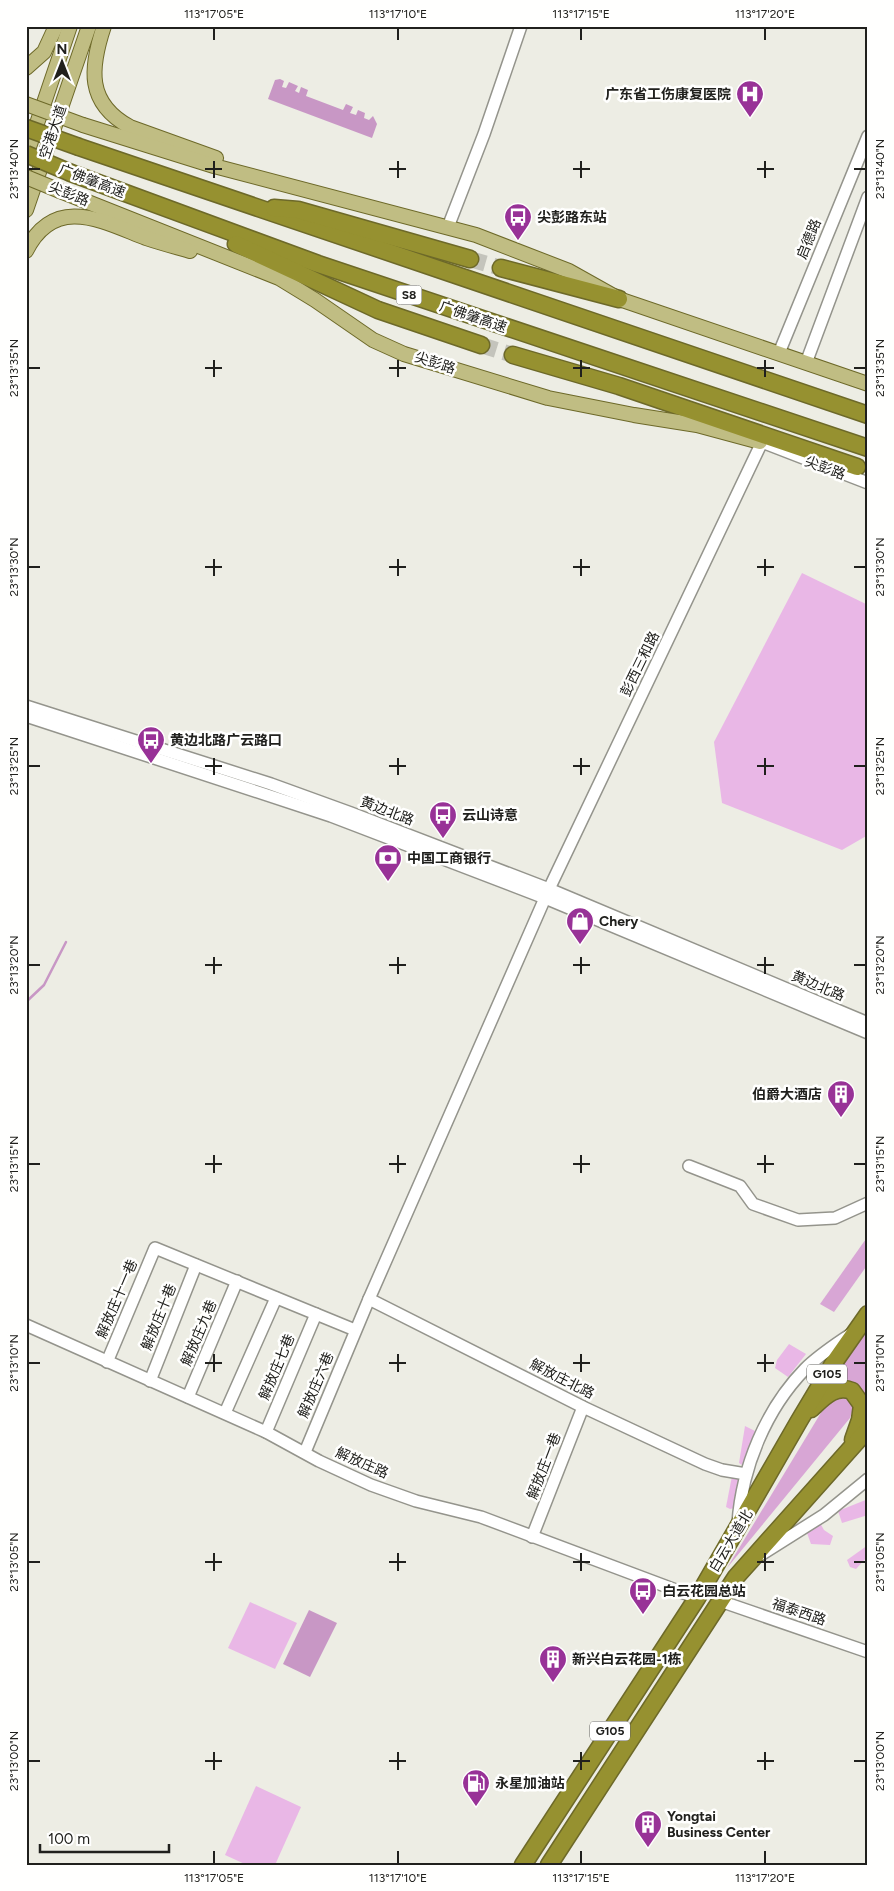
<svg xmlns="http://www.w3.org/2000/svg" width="894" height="1891" font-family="Figtree,'Noto Sans SC',sans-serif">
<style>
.green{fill:#e9b7e6}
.forest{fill:#d8a6d5}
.water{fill:#c897c5}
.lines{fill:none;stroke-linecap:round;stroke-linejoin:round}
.stream{stroke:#c897c5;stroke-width:2.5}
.highway-tunnel{stroke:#c4c4bc;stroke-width:16;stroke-dasharray:16 8;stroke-linecap:butt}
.minor-casing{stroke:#94948c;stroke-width:14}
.major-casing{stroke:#6d6929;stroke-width:16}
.highway-casing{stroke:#6d6929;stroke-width:19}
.minor{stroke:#fff;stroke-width:11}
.major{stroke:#c0bd83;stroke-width:14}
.highway{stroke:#969130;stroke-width:16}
.major-bridge-casing{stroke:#6d6929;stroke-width:16;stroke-linecap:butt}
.highway-bridge-casing{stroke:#6d6929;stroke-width:19;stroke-linecap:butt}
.major-bridge{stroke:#c0bd83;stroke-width:14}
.highway-bridge{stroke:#969130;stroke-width:16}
.ticks{fill:none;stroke:#20201d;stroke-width:2}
.labels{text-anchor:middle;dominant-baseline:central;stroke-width:5;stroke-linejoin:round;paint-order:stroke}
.shield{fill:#fffffe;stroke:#636360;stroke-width:1}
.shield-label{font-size:12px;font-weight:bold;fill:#20201d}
.poi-label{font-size:14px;font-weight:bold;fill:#20201d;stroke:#fffffe;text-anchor:start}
.street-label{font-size:14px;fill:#20201d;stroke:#fffffe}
.neatline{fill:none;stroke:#20201d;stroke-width:2}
.ticks-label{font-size:12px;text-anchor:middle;fill:#20201d}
</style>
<rect width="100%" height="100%" fill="#edede4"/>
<g class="green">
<polygon points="802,573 868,605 868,835 842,850 722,803 714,742"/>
<polygon points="789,1344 806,1354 788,1377 775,1368 777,1360"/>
<polygon points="745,1426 755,1431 742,1465 739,1463"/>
<polygon points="732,1476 739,1480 734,1508 730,1509 726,1507"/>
<polygon points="868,1499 868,1515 842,1523 838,1511"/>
<polygon points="820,1523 824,1530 833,1536 830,1545 811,1544 807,1533"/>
<polygon points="868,1545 868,1556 856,1569 850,1567 847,1560"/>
<polygon points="250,1602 297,1623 275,1669 228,1648"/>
<polygon points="256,1786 301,1807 275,1865 247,1865 225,1855"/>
</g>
<g class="forest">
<polygon points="868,1236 868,1264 834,1312 820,1304"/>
<polygon points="868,1325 868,1402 858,1385 846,1379 831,1379"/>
<path d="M840,1395C853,1398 855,1406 850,1418L727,1568L825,1406Z"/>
</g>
<g class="water">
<polygon points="280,79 284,81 282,87 286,88 289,82 298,86 295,91 299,93 301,87 308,90 306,96 343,110 346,104 353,107 350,113 356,115 358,110 365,113 364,118 369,120 373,116 377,124 372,138 268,99 275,80"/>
<polygon points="309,1610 337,1623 310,1677 283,1664"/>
</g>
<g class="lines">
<polyline class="stream" points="26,1002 44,985 66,942"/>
<g class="highway-tunnel">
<polyline points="470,259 501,268"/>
<polyline points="481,345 513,355"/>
</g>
<g class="minor-casing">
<g id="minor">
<polyline points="448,227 484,134 521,26"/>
<polyline points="779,353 868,136"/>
<polyline points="806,363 868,197"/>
<polyline points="26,706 271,784 351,813 549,889 868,1023"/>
<polyline points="26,716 331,816 545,898 868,1033"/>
<polyline points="689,1166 740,1186 753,1204 798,1220 835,1218 868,1203"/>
<polyline points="369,1299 583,1407 705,1464 722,1470 746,1474"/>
<polyline points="26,1325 266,1432 319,1461 371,1485 416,1501 481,1517 697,1598"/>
<polyline points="107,1362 155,1248 355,1330"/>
<polyline points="150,1381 196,1265"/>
<polyline points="188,1397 237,1281"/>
<polyline points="225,1413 276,1298"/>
<polyline points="266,1432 316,1314"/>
<polyline points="305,1452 369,1299 549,889 762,442 868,483"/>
<path d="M738,1523C742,1467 766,1409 805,1369C819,1355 835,1345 851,1334"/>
<polyline points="532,1537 583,1407"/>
<polyline points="762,1554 824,1515 868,1479"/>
<polyline points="720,1601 868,1652"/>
</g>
</g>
<g class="major-casing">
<g id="major">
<path d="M104,26C90,68 86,103 130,127L216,158"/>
<polyline points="26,68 44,52 56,26"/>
<polyline points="83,125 214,166 476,235 569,271 619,299 868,384"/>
<polyline points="26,156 70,26"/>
<polyline points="60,191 279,278 315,300 373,340 404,354 548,398 634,415 697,425 760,442"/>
<polyline points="26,210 89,26"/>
<path d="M26,251C55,193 104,222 146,238C161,243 176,247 190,251"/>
</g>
</g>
<g class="highway-casing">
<g id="highway">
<polyline points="79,147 868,415"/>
<polyline points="71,173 318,264 868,448"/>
<polyline points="274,208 298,210 470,259"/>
<polyline points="236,244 378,310 481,345"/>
<polyline points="501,268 619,299"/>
<polyline points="513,355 619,386 857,467"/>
<path d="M811,1409C823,1398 835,1384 852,1391L862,1405L860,1420L853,1440"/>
<polyline points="523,1865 697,1598 799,1421 833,1364 868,1314"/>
<polyline points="549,1865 736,1577 868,1429"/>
</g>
</g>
<use href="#minor" class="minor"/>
<use href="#major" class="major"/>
<use href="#highway" class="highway"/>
<g class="major-bridge-casing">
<g id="major-bridge">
<polyline points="26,104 83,125"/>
<polyline points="26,177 60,191"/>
</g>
</g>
<g class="highway-bridge-casing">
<g id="highway-bridge">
<polyline points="26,128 79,147"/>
<polyline points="26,154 71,173"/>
</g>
</g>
<use href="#major-bridge" class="major-bridge"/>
<use href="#highway-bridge" class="highway-bridge"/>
</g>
<path class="ticks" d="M214,28V40M398,28V40M581,28V40M765,28V40M214,161V178M398,161V178M581,161V178M765,161V178M28,169H40M205,169H222M389,169H406M573,169H590M757,169H774M854,169H866M214,360V377M398,360V377M581,360V377M765,360V377M28,368H40M205,368H222M389,368H406M573,368H590M757,368H774M854,368H866M214,559V576M398,559V576M581,559V576M765,559V576M28,567H40M205,567H222M389,567H406M573,567H590M757,567H774M854,567H866M214,758V775M398,758V775M581,758V775M765,758V775M28,766H40M205,766H222M389,766H406M573,766H590M757,766H774M854,766H866M214,957V974M398,957V974M581,957V974M765,957V974M28,965H40M205,965H222M389,965H406M573,965H590M757,965H774M854,965H866M214,1155V1173M398,1155V1173M581,1155V1173M765,1155V1173M28,1164H40M205,1164H222M389,1164H406M573,1164H590M757,1164H774M854,1164H866M214,1354V1372M398,1354V1372M581,1354V1372M765,1354V1372M28,1363H40M205,1363H222M389,1363H406M573,1363H590M757,1363H774M854,1363H866M214,1553V1571M398,1553V1571M581,1553V1571M765,1553V1571M28,1562H40M205,1562H222M389,1562H406M573,1562H590M757,1562H774M854,1562H866M214,1752V1770M398,1752V1770M581,1752V1770M765,1752V1770M28,1761H40M205,1761H222M389,1761H406M573,1761H590M757,1761H774M854,1761H866M214,1851V1864M398,1851V1864M581,1851V1864M765,1851V1864"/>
<defs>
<g id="hospital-pin" transform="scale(1.4375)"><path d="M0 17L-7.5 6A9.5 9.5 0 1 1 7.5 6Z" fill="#983297" stroke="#fffffe"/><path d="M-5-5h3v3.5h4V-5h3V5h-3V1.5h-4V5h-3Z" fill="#fff"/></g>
<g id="bus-pin" transform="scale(1.4375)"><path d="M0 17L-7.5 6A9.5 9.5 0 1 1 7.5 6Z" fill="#983297" stroke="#fffffe"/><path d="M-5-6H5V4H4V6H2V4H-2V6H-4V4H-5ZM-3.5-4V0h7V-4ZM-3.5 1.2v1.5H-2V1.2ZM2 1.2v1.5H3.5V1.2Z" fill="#fff"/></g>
<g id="bank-pin" transform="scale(1.4375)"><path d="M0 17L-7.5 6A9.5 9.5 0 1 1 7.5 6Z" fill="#983297" stroke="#fffffe"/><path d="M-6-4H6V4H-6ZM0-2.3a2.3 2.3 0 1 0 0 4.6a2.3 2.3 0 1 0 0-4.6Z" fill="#fff"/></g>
<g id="shop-pin" transform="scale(1.4375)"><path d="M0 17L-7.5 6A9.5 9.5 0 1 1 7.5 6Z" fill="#983297" stroke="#fffffe"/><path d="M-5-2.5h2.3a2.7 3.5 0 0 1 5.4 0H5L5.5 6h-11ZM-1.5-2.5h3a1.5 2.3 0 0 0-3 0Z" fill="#fff"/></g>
<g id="building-pin" transform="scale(1.4375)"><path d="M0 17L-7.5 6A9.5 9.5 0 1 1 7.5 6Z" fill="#983297" stroke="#fffffe"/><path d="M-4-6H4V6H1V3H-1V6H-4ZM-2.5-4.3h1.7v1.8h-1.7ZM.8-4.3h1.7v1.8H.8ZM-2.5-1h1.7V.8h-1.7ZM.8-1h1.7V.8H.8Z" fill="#fff"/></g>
<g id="fuel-pin" transform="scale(1.4375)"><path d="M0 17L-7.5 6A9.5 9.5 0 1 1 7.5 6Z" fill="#983297" stroke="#fffffe"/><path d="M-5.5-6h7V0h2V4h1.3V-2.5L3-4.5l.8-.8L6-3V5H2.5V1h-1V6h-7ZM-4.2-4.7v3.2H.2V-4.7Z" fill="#fff"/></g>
</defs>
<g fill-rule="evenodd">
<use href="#hospital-pin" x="750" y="94"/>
<use href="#bus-pin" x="518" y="217"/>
<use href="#bus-pin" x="151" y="740"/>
<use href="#bus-pin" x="443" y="815"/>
<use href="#bank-pin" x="388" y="858"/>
<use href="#shop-pin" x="580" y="921"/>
<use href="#building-pin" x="841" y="1094"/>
<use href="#bus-pin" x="643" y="1591"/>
<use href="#building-pin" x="553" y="1659"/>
<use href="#fuel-pin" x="476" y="1783"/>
<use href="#building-pin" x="648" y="1824"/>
</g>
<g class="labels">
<g class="shield">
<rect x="396.5" y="285.5" width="25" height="19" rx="4"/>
<rect x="807" y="1364.5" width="40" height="19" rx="4"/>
<rect x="590" y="1721.5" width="40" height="19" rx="4"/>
</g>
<g class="shield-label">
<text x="409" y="295">S8</text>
<text x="827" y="1374">G105</text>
<text x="610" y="1731">G105</text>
</g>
<g class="poi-label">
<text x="731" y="94" text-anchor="end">广东省工伤康复医院</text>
<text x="537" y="217">尖彭路东站</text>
<text x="170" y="740">黄边北路广云路口</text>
<text x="462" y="815">云山诗意</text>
<text x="407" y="858">中国工商银行</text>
<text x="599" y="921">Chery</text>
<text x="822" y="1094" text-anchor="end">伯爵大酒店</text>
<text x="662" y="1591">白云花园总站</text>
<text x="572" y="1659">新兴白云花园-1栋</text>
<text x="495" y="1783">永星加油站</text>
<text x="667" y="1816">Yongtai<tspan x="667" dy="16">Business Center</tspan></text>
</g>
<g class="street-label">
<text transform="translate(53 132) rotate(-71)">空港大道</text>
<text transform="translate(92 181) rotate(21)">广佛肇高速</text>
<text transform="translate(69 194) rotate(22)">尖彭路</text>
<text transform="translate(809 239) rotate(-68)">启德路</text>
<text transform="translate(473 317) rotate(19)">广佛肇高速</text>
<text transform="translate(435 363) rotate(18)">尖彭路</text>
<text transform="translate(825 468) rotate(21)">尖彭路</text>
<text transform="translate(640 664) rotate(-64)">彭西三和路</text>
<text transform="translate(387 811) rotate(21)">黄边北路</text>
<text transform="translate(818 986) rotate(23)">黄边北路</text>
<text transform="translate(117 1299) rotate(-67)">解放庄十一巷</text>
<text transform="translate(159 1317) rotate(-68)">解放庄十巷</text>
<text transform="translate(199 1333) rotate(-67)">解放庄九巷</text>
<text transform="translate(277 1367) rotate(-67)">解放庄七巷</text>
<text transform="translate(562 1379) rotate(27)">解放庄北路</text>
<text transform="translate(316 1385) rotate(-67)">解放庄六巷</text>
<text transform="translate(362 1463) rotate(24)">解放庄路</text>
<text transform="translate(544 1466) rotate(-69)">解放庄一巷</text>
<text transform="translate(731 1541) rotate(-59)">白云大道北</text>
<text transform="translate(799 1612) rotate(19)">福泰西路</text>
</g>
</g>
<rect width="894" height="1891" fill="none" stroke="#fffffe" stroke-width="55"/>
<g transform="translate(62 62)" stroke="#fffffe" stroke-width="4" paint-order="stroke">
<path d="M0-4L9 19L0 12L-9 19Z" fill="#20201d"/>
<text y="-8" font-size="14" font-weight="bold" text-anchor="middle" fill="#20201d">N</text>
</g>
<path d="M40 1844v8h129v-8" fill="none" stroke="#20201d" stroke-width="2.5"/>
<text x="48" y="1844" font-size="15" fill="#20201d" stroke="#fffffe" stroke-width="4" paint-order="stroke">100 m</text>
<rect x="28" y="28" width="838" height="1836" class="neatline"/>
<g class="ticks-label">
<text x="214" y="18">113°17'05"E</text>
<text x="398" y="18">113°17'10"E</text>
<text x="581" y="18">113°17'15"E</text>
<text x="765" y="18">113°17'20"E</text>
<text transform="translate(14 169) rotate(-90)" y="4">23°13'40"N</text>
<text transform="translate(880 169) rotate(-90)" y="4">23°13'40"N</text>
<text transform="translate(14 368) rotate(-90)" y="4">23°13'35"N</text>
<text transform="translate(880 368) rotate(-90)" y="4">23°13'35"N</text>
<text transform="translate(14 567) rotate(-90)" y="4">23°13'30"N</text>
<text transform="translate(880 567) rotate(-90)" y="4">23°13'30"N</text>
<text transform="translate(14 766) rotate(-90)" y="4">23°13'25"N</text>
<text transform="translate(880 766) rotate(-90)" y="4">23°13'25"N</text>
<text transform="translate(14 965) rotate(-90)" y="4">23°13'20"N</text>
<text transform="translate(880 965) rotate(-90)" y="4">23°13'20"N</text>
<text transform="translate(14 1164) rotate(-90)" y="4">23°13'15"N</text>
<text transform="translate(880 1164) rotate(-90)" y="4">23°13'15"N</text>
<text transform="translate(14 1363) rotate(-90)" y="4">23°13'10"N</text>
<text transform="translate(880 1363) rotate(-90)" y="4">23°13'10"N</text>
<text transform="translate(14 1562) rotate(-90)" y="4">23°13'05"N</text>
<text transform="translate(880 1562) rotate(-90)" y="4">23°13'05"N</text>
<text transform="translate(14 1761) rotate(-90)" y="4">23°13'00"N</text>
<text transform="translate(880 1761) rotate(-90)" y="4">23°13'00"N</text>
<text x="214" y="1882">113°17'05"E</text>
<text x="398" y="1882">113°17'10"E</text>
<text x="581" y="1882">113°17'15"E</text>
<text x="765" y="1882">113°17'20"E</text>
</g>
</svg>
